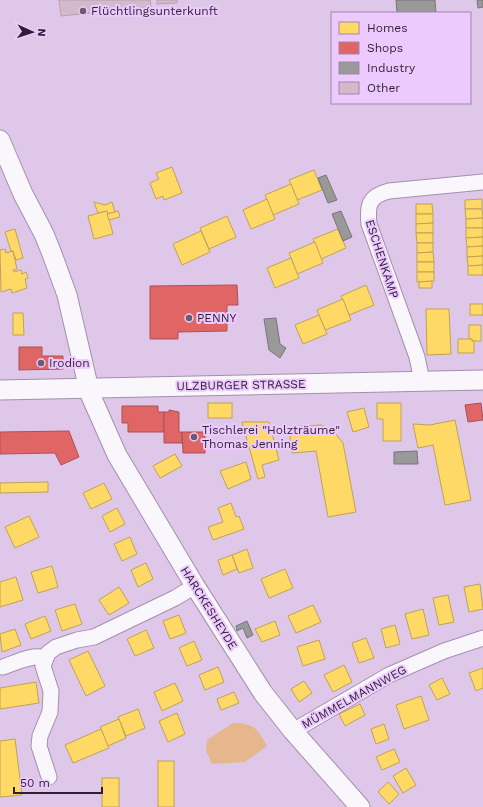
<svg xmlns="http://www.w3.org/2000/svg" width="483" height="807" font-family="'Work Sans',sans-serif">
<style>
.green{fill:#e6b78d}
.homes{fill:#ffd966;stroke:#c0a157}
.shops{fill:#e06666;stroke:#ab5057}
.industry{fill:#999;stroke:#79747b}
.building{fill:#d3b9ca;stroke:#baa0b1}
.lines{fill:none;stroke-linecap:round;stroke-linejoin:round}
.minor-casing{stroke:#a290ab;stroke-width:17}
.major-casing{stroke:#a290ab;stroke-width:21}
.minor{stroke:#faf7fc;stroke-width:15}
.major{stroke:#faf7fc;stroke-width:19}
.poi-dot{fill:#6c5974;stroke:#edcafd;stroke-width:1.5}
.labels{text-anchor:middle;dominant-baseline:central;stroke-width:4;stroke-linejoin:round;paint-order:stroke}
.poi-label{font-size:12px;fill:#2e1e35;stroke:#edcafd;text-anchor:start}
.street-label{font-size:12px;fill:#2e1e35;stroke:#edcafd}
</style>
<rect width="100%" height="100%" fill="#dfc7ea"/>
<path class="green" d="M233,723C254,723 258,729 267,746L245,762L212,764L206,751L207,740Z"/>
<g class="homes">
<polygon points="172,167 182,193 164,200 163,196 156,199 150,183 159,179 156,173"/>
<polygon points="314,170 322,190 297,200 289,180"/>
<polygon points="291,184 299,204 273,215 265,195"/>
<polygon points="267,199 275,219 251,229 243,210"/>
<polygon points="482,199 482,209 465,209 465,200"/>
<polygon points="94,202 105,205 112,202 115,212 107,214 107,211 98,213"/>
<polygon points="416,204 432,204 433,214 416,214"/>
<polygon points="465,209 482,209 483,218 466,219"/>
<polygon points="107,211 113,234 94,239 88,216"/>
<polygon points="118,211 120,217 109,220 107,214"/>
<polygon points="416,214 433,214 433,223 416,224"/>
<polygon points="227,216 236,237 209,249 200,228"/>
<polygon points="483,218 483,228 466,228 466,219"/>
<polygon points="433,223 433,233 416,233 416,224"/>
<polygon points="466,228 483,228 483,237 466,238"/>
<polygon points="15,229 23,258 16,260 13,251 11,251 5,232"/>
<polygon points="338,229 346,248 321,259 313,239"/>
<polygon points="201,231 210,252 182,265 173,244"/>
<polygon points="416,233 433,233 433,243 417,243"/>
<polygon points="483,237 483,246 467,247 466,238"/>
<polygon points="315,242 323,263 297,274 289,253"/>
<polygon points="417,243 433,243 433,252 417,253"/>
<polygon points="483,246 483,256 467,257 467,247"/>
<polygon points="5,249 6,253 13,251 17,269 13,270 14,272 21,270 22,274 26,272 28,278 25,279 27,288 12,293 11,289 1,292 0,250"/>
<polygon points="433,252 434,262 417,262 417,253"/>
<polygon points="483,256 483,265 468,266 467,257"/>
<polygon points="291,258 299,278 275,288 267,268"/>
<rect x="417" y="262" width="17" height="10"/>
<polygon points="483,265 483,275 468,275 468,266"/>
<polygon points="417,272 434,272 434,281 417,282"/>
<polygon points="432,281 432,288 419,288 419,282"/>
<polygon points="366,285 374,305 349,315 341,296"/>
<polygon points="343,299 351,320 325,330 317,310"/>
<rect x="470" y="304" width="13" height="11"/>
<polygon points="426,309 449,309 451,354 427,355"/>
<polygon points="13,313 23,313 24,335 13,335"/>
<polygon points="319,315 327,334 303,344 295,325"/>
<polygon points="469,325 481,325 481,341 472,341 472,339 469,339"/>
<polygon points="458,339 472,339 472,341 474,341 474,353 458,353"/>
<rect x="208" y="403" width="24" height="15"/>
<polygon points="377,403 401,403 401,441 383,441 383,419 377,419"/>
<polygon points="364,408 369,427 353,432 347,412"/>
<polygon points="455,420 471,500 445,505 433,445 418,448 413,424 430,425"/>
<polygon points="242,422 269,422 279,460 262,465 265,477 258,479"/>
<polygon points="321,425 334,432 343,443 356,512 328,517 316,451 292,453 289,427"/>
<polygon points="175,454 182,466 160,478 153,466"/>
<polygon points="246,462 251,479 228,489 220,471"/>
<polygon points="48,482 48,492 0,493 0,483"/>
<polygon points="104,483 112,499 91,509 83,493"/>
<polygon points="231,503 236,517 239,516 244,529 213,540 208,527 223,522 218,508"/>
<polygon points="117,508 125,524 110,532 102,516"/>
<polygon points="29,516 39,537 15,548 5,527"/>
<polygon points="130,537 137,554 122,561 114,544"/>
<polygon points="247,549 253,568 239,573 232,555"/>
<polygon points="232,555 237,569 223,575 218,560"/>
<polygon points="146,563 153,579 138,587 131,570"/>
<polygon points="52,566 58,587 38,593 31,572"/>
<polygon points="285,569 293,588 269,598 261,579"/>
<polygon points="16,577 23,600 0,607 0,582"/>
<polygon points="480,584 483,609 469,612 464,587"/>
<polygon points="119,587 129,603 109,615 99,600"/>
<polygon points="448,595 454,622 439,625 433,598"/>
<polygon points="75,604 82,624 62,631 55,610"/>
<polygon points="313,605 321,622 296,633 288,616"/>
<polygon points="423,609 429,635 412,639 405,614"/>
<polygon points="179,615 186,633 170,639 163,621"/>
<polygon points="45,616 51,631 31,639 25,624"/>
<polygon points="275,621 280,635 262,642 255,629"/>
<polygon points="395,625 400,644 386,648 381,629"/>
<polygon points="15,629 21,645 2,652 0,634"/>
<polygon points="146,630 154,648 135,656 127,639"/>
<polygon points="366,638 374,658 359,663 352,643"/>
<polygon points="319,640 325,659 303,666 297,647"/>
<polygon points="194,641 202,660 187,666 179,648"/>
<polygon points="88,651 105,686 86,696 69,660"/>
<polygon points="344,665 352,682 333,692 324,675"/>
<polygon points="218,667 224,682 205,690 199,675"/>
<polygon points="483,668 483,688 476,691 469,673"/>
<polygon points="442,678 450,694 437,700 429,685"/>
<polygon points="304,681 312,693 299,702 291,689"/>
<polygon points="36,682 39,703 0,709 0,688"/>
<polygon points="175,683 183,701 162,711 154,692"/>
<polygon points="234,692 239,703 221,710 217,699"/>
<polygon points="421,696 429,720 404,729 396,705"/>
<polygon points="360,704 365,715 345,726 339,714"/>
<polygon points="138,709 145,728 126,736 118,717"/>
<polygon points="177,713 185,734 168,742 159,721"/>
<polygon points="119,719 126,738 108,746 100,727"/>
<polygon points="384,724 389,739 376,744 371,729"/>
<polygon points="101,729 109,748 73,763 65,745"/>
<polygon points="15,739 22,795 0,797 0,741"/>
<polygon points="394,749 400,762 382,770 376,757"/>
<rect x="158" y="761" width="16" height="46"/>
<polygon points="406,768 416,785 403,793 393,776"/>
<rect x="102" y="778" width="17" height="29"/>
<polygon points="388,782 399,794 389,804 378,792"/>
</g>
<g class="shops">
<polygon points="237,285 238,305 227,305 227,331 178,332 178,339 150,339 150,286"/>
<polygon points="19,347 42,347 42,356 63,356 63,369 19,370"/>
<polygon points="481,403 483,420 468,422 465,405"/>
<polygon points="122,406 158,406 158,412 164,412 164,432 128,432 128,423 122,423"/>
<polygon points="169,410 179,412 179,432 182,432 182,443 164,443 164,412 169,412"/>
<polygon points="69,431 79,457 61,465 55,453 0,454 0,432"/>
<polygon points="182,432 205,432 205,453 183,453"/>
</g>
<g class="industry">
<polygon points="396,0 435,0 436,13 397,13"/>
<polygon points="477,0 483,0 483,7 478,8"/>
<polygon points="326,175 337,200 328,203 318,178"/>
<polygon points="341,211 352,237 343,241 332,214"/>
<polygon points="276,318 280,344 286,348 280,358 269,350 264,319"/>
<polygon points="417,451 418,464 394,464 394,452"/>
<polygon points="247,621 253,635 247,638 243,628 237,631 236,626"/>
</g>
<g class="building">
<polygon points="59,0 150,0 151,7 61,16"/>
<polygon points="157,0 177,0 177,3 157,4"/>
</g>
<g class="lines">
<g class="minor-casing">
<g id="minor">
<path d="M422,381L417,357L369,224C367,205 369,196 389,191L483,182"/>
<path d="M3,667C15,663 34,653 45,658"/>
<polyline points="293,731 389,675 444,651 483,638"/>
<polyline points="49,777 39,746 40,736 50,712 51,691 43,666 48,653 56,647 77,640 94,637 175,598 195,586"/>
</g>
</g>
<g class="major-casing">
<g id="major">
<polyline points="0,140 23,194 44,234 52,254 67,295 90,394 117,455 195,586 263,693 293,731 360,807"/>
<polyline points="0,390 483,380"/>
</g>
</g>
<use href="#minor" class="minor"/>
<use href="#major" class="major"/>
</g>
<g class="poi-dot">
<circle cx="83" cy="11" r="4"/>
<circle cx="189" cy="318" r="4"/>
<circle cx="41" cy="363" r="4"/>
<circle cx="194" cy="437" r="4"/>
</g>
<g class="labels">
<g class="poi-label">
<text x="91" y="11">Flüchtlingsunterkunft</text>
<text x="197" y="318">PENNY</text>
<text x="49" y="363">Irodion</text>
<text x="202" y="430">Tischlerei "Holzträume"<tspan x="202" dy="14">Thomas Jenning</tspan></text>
</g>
<g class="street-label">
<text transform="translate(382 259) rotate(72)">ESCHENKAMP</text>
<text transform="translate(241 385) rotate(-1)">ULZBURGER STRASSE</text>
<text transform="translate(209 608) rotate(58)">HARCKESHEYDE</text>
<text transform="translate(354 697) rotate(-29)">MÜMMELMANNWEG</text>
</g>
</g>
<rect x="331" y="12" width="140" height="92" fill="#edcafd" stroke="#a185ad"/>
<rect x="339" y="22" width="20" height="12" fill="#ffd966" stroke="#a185ad"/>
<text x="367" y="32" font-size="12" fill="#2e1e35">Homes</text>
<rect x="339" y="42" width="20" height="12" fill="#e06666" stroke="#a185ad"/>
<text x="367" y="52" font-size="12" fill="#2e1e35">Shops</text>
<rect x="339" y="62" width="20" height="12" fill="#999999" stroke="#a185ad"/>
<text x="367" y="72" font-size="12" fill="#2e1e35">Industry</text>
<rect x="339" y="82" width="20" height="12" fill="#d3b9ca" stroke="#a185ad"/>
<text x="367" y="92" font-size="12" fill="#2e1e35">Other</text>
<g transform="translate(32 32) rotate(93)" stroke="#edcafd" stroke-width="3" paint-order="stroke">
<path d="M0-3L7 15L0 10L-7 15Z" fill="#2e1e35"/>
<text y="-6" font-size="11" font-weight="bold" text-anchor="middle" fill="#2e1e35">N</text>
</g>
<path d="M14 787v6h88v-6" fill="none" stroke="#2e1e35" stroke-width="2"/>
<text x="20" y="787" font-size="12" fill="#2e1e35" stroke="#edcafd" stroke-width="3" paint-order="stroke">50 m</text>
</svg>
